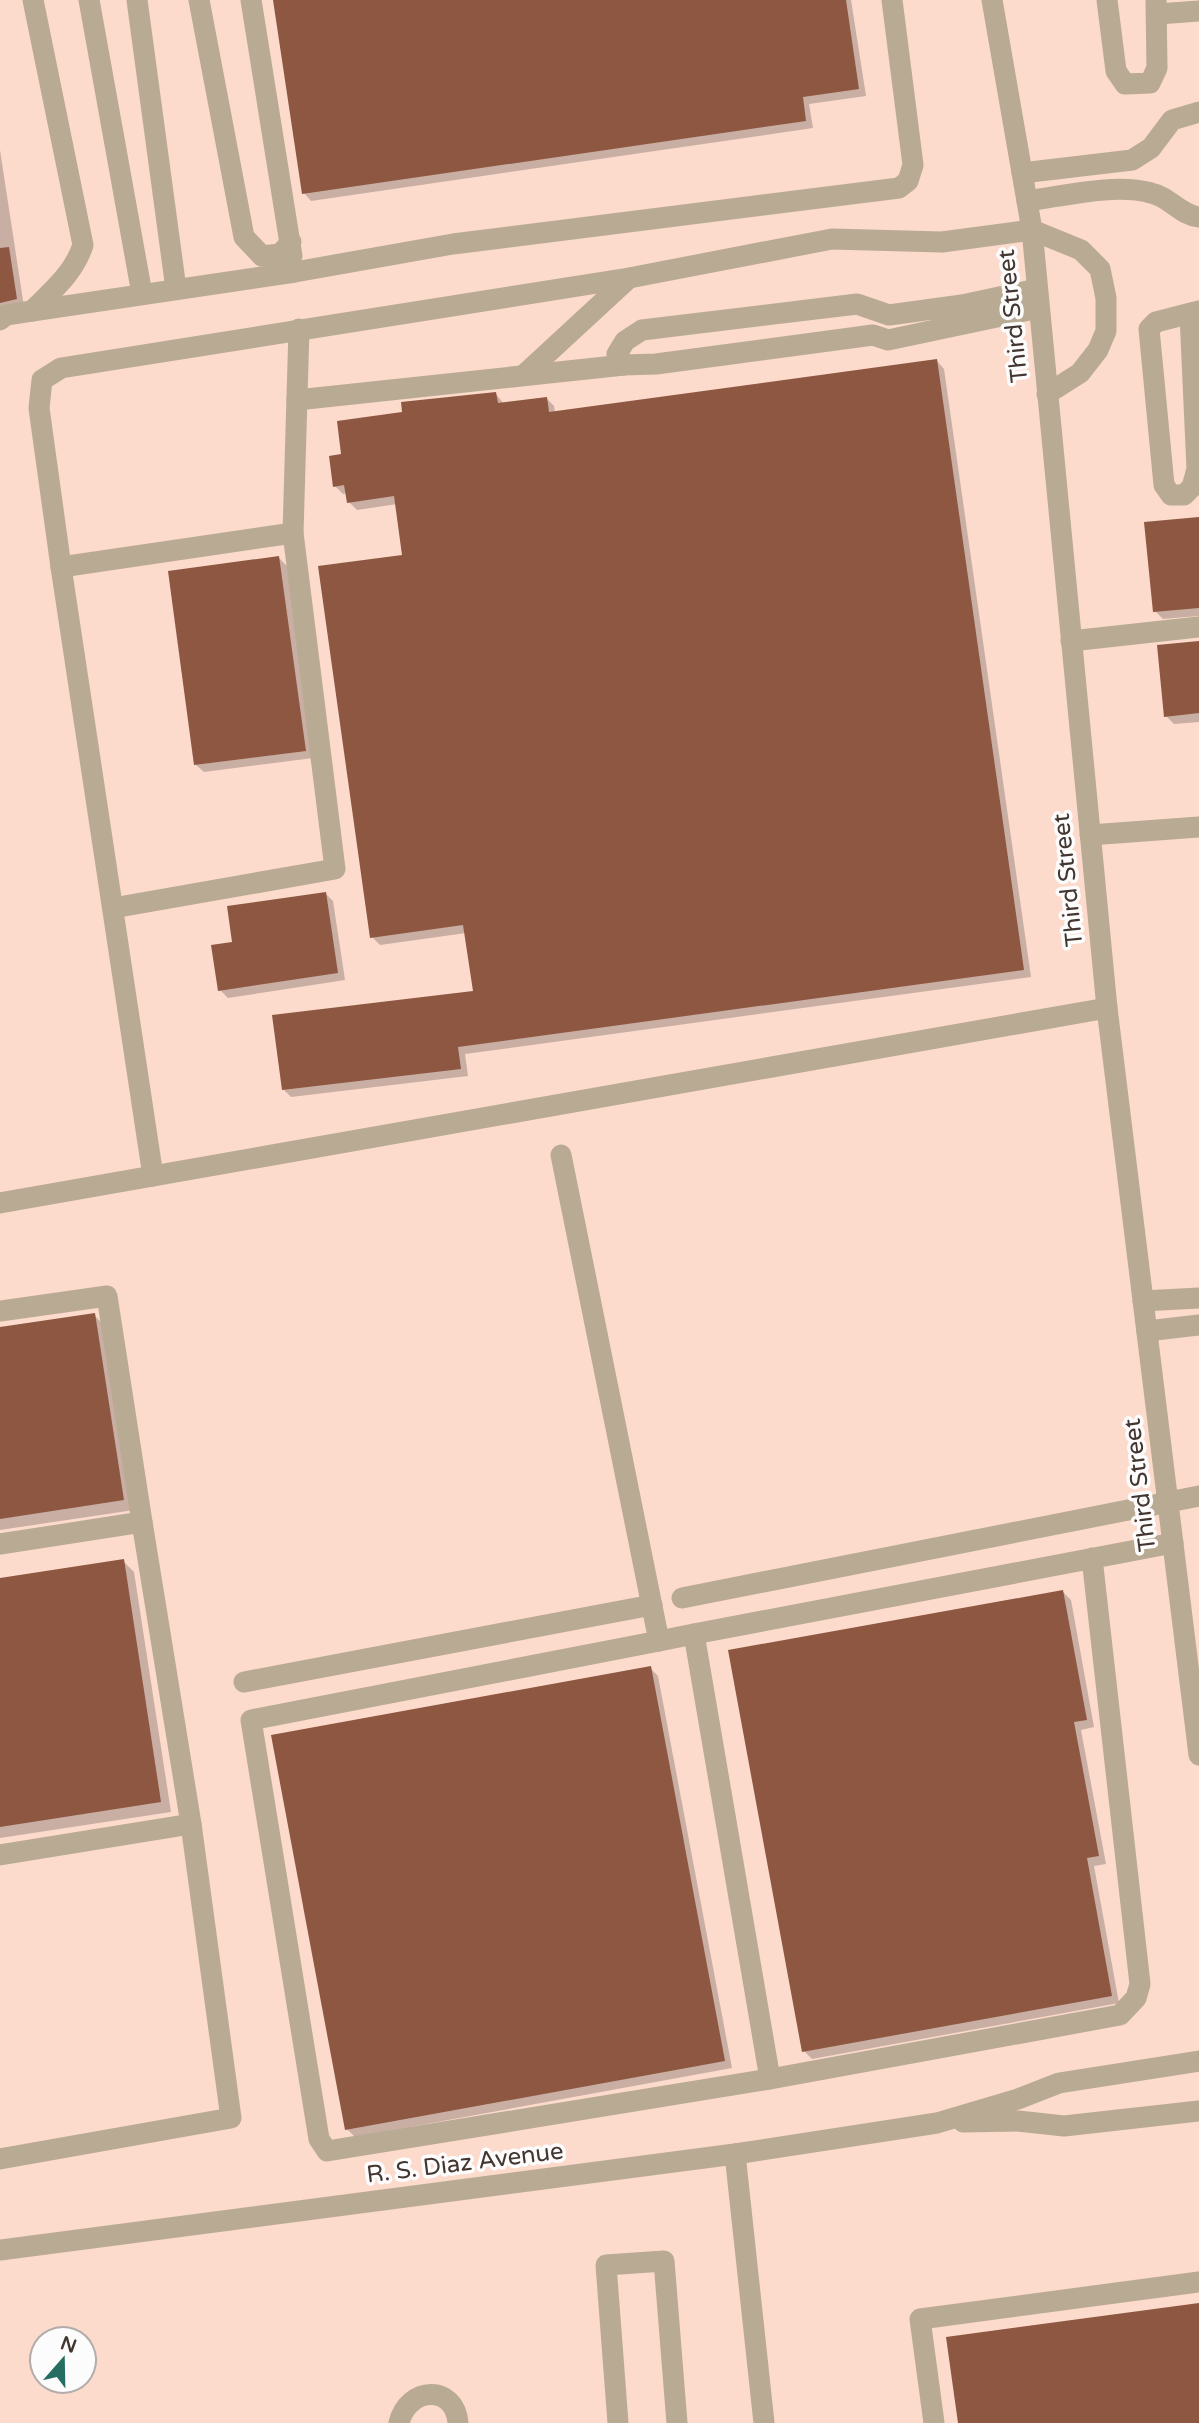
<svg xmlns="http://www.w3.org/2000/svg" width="1199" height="2423" font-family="'Varela Round',sans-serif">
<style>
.built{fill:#fcdacc;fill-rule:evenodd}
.shadow{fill:#0003}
.building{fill:#8d5741}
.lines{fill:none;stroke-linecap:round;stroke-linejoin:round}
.minor{stroke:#b9aa93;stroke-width:21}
.labels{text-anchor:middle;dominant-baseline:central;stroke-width:7;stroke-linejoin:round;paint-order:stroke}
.street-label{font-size:24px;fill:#43352f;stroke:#fcfcfc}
</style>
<rect width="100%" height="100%" fill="#faece6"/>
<path class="built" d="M0,0H1199V2423H0ZM42,2339H84V2381H42Z"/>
<g class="shadow">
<polygon points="275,0 851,0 866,96 809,104 813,128 311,201 304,193"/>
<polygon points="0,150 24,307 0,312"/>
<polygon points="937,361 944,369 1031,977 465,1054 468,1076 291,1097 283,1089 475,993 466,933 380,945 372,937 404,556 397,504 357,510 349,502 347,493 343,494 335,486 343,455 404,414 496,394 504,404 546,398 554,406 555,413"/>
<polygon points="1199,519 1199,616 1163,619 1155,611"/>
<polygon points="279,558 287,566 313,758 204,772 196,765"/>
<polygon points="1199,643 1199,722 1174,724 1166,716"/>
<polygon points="325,893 333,901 345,980 228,998 220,990 234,943"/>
<polygon points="94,1315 105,1326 134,1510 0,1530 0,1329"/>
<polygon points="123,1561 134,1572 171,1812 0,1838 0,1580"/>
<polygon points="1063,1592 1071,1600 1094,1727 1081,1730 1106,1864 1094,1866 1119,2003 812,2059 804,2051"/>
<polygon points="650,1668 658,1676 732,2068 355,2137 347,2129"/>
</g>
<g class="building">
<polygon points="273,0 846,0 859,89 803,97 806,121 302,194"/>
<polygon points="9,247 17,299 0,303 0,248"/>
<polygon points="937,359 1024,970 458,1047 461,1069 282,1090 272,1015 473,991 463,925 370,938 318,566 402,555 394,496 347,503 344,485 333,487 329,456 341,454 337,421 402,412 401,402 496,392 498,403 547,397 549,412"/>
<polygon points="1199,517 1199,608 1153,612 1144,522"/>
<polygon points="279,556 306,751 194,765 168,571"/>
<polygon points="1199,641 1199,713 1164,717 1157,645"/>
<polygon points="326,892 338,973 218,991 211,945 232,942 227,906"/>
<polygon points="95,1313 124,1500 0,1519 0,1327"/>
<polygon points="124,1559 161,1802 0,1827 0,1578"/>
<polygon points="1063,1590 1087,1720 1074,1722 1099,1856 1087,1858 1112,1996 802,2052 728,1650"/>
<polygon points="651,1666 725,2061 345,2130 271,1735"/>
<polygon points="1199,2303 1199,2423 958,2423 946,2337"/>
</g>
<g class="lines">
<g class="minor">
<polyline points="89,0 142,294"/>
<polyline points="137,0 176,289"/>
<polyline points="199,0 244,237 262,256 280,254 291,242"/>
<polyline points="251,0 292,256"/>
<polyline points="992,0 1032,230 1107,1008 1199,1755"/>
<polyline points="1107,0 1116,71 1125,84 1150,83 1157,68 1156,0"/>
<polyline points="1158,14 1199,11"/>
<polyline points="1022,173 1132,160 1151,148 1172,120 1199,112"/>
<path d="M1027,201C1065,196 1114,183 1151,193C1170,197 1180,215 1199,217"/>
<polyline points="1037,289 962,305 889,315 857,304 642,330 625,341 617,354 624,365 656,364 873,335 888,340 1039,308"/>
<path d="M32,311C53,290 74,273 83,245L33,0"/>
<polyline points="1190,315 1197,469 1192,487 1184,495 1171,495 1164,485 1149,329 1156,322 1199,311"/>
<polyline points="0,320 6,315 32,311 295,272 453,244 899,188 908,181 913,165 892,0"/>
<polyline points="525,374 629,278"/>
<polyline points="297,400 624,365"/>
<polyline points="61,567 293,533"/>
<polyline points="1071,641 1199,627"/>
<polyline points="1090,835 1199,827"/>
<polyline points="113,908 335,869 293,533 299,329"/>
<polyline points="561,1155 659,1641"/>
<polyline points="153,1176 61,567 39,408 42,380 61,368 629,278 832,239 942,242 1032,230 1081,250 1100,269 1106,298 1106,331 1098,350 1080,373 1047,394"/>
<polyline points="0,1203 1107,1008"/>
<polyline points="1143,1301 1199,1298"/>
<polyline points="0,1311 107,1296 142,1522"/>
<polyline points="1147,1331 1199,1325"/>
<polyline points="0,1544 142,1522 191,1824 0,1855"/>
<polyline points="1092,1558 1140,1984 1136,1998 1120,2015 770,2079 327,2151 319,2139 251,1720 659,1641 694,1634 1173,1543"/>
<polyline points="682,1598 1199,1496"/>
<polyline points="694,1634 770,2079"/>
<polyline points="244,1682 652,1605"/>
<polyline points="963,2122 1018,2121 1064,2126 1199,2111"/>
<polyline points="735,2154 764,2423"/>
<polyline points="0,2159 231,2118 191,1824"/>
<polyline points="0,2250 735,2154 937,2123 1018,2099 1059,2083 1199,2061"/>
<path d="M399,2423C408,2386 455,2384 458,2423"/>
<polyline points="618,2423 606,2265 664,2261 677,2423"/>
<polyline points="934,2423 920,2319 1199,2282"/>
</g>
</g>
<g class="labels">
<g class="street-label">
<text transform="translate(1013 316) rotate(-96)">Third Street</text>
<text transform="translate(1068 880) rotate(-96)">Third Street</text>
<text transform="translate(1140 1485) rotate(-97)">Third Street</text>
<text transform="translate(465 2163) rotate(-7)">R. S. Diaz Avenue</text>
</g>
</g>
<g transform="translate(63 2360) rotate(20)"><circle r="33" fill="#fcfcfc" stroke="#b2acaa" stroke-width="2"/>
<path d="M0-5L12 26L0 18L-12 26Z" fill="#266d62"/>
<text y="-10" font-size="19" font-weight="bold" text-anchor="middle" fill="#43352f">N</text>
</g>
</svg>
